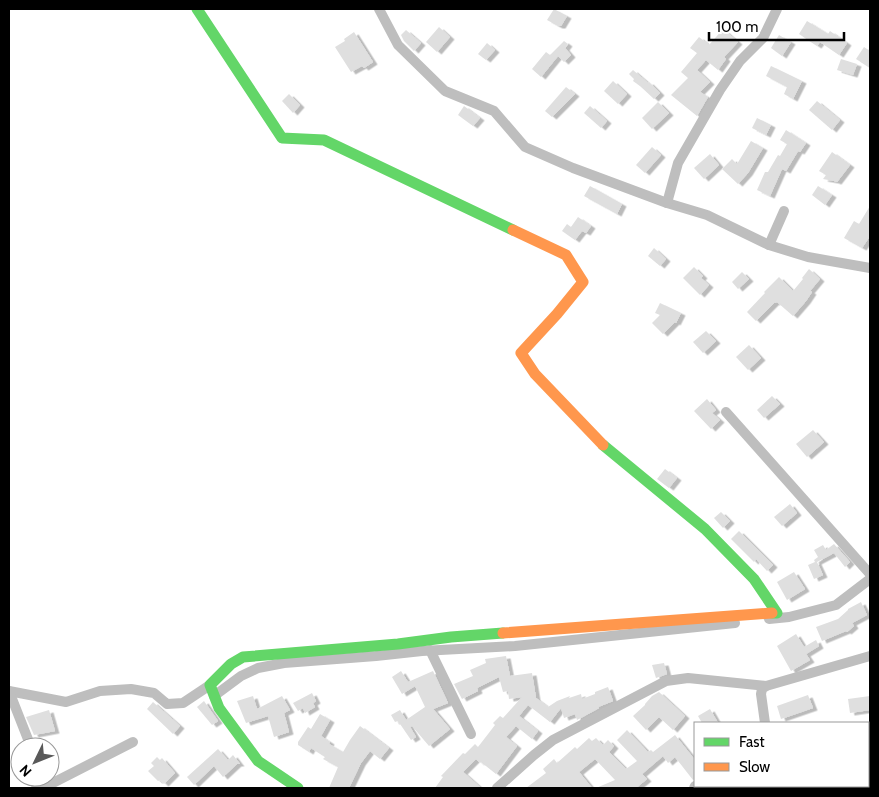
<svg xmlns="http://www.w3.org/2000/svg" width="879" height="797" font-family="Cabin,sans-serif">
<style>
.building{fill:#dfdfdf;filter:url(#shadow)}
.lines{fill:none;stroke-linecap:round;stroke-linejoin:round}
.street{stroke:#bebebe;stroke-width:10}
.fast{stroke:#63d668;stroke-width:11}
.slow{stroke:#ff974d;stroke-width:11}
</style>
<defs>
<filter id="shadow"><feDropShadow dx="4.5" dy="2.5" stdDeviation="0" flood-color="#0004"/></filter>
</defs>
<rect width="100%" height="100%" fill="#fff"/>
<g class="building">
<polygon points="554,9 567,16 561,26 558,26 547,20"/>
<polygon points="807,21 828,34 830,31 847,43 839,55 820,42 817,46 799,34"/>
<polygon points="439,27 450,37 437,52 426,42"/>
<polygon points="723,29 738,42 724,57 726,59 718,70 706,60 697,70 710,82 700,92 708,97 697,116 671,95 688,78 681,72 697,53 690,48 699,37 709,45"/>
<polygon points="406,30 421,43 414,51 404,41 401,35"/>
<polygon points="354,32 373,62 364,68 362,66 351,72 335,47 345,41 344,39"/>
<polygon points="779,35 791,42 782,56 771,48"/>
<polygon points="564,41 568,44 565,48 571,55 564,62 558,56 541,77 532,69 546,52 550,55"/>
<polygon points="487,43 495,50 486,60 478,54"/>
<polygon points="864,47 870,51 870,68 856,59"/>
<polygon points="841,59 857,64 853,75 837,70"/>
<polygon points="771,66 802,81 793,99 784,94 787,87 766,76"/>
<polygon points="633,70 648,83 649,82 660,93 654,99 640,86 633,81 634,79 629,74"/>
<polygon points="613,81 627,94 618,104 604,91"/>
<polygon points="566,87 575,94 552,117 545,111"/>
<polygon points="289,94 300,105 293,113 282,101"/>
<polygon points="817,101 840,120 832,130 809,110"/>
<polygon points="658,102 669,113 652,129 642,118"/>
<polygon points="464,106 480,118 473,126 458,115"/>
<polygon points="590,106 607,121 601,128 584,113"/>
<polygon points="757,118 771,125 766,135 752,128"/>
<polygon points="786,130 806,143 800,152 798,151 786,171 782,169 770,196 757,190 765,172 768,172 778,155 780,156 787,144 780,140"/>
<polygon points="751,141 763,148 748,173 738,184 722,169 732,159 737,164"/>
<polygon points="652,147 661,155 645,173 636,165"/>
<polygon points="832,152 850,165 837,182 834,181 823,179 826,175 819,171"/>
<polygon points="710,154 719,165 704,179 694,168"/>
<polygon points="590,186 622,204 617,214 584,196"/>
<polygon points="818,186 832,195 825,205 812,195"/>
<polygon points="870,206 870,236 862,248 844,238 854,221 859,224"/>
<polygon points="578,217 591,226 586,233 582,231 575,240 562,231 567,224 571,227"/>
<polygon points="654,248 666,259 660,266 648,256"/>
<polygon points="694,267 703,276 701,278 709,285 700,295 683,278"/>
<polygon points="809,269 820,279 810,291 812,292 806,301 793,316 777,302 775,303 775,302 756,321 747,312 765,293 764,292 779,277 793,291 803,279 802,278"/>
<polygon points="742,272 749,279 738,289 732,282"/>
<polygon points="660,303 681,313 676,323 675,322 663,334 652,323 660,315 655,313"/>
<polygon points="706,331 716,341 703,353 693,342"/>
<polygon points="749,345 761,358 748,370 736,357"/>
<polygon points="772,396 780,404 764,418 757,410"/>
<polygon points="707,399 716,410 712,413 720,420 711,429 694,411"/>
<polygon points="813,430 824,442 807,457 796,444"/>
<polygon points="665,469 677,478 669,488 657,479"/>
<polygon points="790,504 797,513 782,526 774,517"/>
<polygon points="721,512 730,521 723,528 714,518"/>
<polygon points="739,531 773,565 767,571 756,559 754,562 731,539"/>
<polygon points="834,544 850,562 845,567 834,553 817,562 823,575 814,579 808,565 815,562 814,560 818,557 814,550 823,545 826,550"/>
<polygon points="794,572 805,589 787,600 777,582"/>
<polygon points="861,602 867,615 852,623 854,626 847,632 846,631 822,641 816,627 838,619 848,610 848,609"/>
<polygon points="796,634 804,647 816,640 819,646 806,654 810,660 791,671 777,646"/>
<polygon points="506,656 510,676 532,673 536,698 548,707 557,701 570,696 569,698 581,694 582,699 595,694 595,692 608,687 613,701 598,707 599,708 577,720 575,714 564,718 561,708 550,722 528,705 519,716 538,731 532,739 516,726 506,737 517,746 496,774 481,762 480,763 476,759 463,772 481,788 435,788 443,777 441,776 463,753 465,754 475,744 478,747 495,725 493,723 500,716 503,718 522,697 509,699 508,691 503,692 499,677 477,688 478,691 462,699 454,684 473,676 470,670 486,663 485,659"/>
<polygon points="664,663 667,674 656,678 652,665"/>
<polygon points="401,671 408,682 433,671 448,703 433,709 450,729 429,746 412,726 410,727 416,737 411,740 398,721 395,722 391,715 400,710 406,720 425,707 415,686 402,694 392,677"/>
<polygon points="659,692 685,716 673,730 659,717 646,730 633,716 645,705 645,704 652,696"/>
<polygon points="312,693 316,701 313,703 315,707 305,713 303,708 298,711 293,703"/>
<polygon points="808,695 813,708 781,719 777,706"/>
<polygon points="253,696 257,709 282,696 290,710 284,713 289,732 274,737 268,716 246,723 237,701"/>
<polygon points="870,696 870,710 850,713 848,699"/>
<polygon points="204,701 218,721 212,725 197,707"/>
<polygon points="153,702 180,726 173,734 147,709"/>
<polygon points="710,709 718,723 702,723 698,716"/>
<polygon points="49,710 55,731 34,735 26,717"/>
<polygon points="320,714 330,720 321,736 330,742 329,744 343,752 350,740 360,726 389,748 380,759 370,751 361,763 349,788 329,788 338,767 323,759 325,757 311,748 309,752 298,745 298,742 308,727 311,729"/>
<polygon points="627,730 648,752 651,750 653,752 675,735 695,760 695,779 693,780 675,757 668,763 663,756 642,774 647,779 636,788 596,788 615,780 595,759 579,772 592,788 526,788 546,773 543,769 554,759 557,763 575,747 577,749 589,738 592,741 596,738 603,745 608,740 614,746 609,752 626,769 637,761 617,740"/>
<polygon points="218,749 228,760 233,755 240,764 237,764 223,777 214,766 194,785 187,777"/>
<polygon points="157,757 160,760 162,758 175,773 164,784 160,780 158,781 148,771 154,766 151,763"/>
</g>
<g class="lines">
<g class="street">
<polyline points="379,9 398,45 445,91 494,111 525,147 573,168 667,203 707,215 769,245 808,257 870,268"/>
<polyline points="667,203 678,163 720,90 740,61 763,38 777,9"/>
<polyline points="769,245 784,211"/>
<polyline points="726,412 870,574"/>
<polyline points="769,619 789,617 836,605 870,579"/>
<polyline points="430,650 471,734"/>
<polyline points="9,691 66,702 100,691 131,689 154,693 167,704 183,703 210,685"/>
<polyline points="9,691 31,747"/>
<polyline points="214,696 241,676 258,668 284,663 376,656 422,651 515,646 735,623"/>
<polyline points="765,723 761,694 762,689 766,686 870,656"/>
<polyline points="36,788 39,784 40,777"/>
<polyline points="43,788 133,742"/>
<polyline points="497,788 534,755 553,740 666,681 688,678 766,686"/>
<polyline points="694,788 695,786"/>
</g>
<g class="fast">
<polyline points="197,9 282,138 324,140 513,230"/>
<polyline points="603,445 705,529 754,579 777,613 772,613"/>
<polyline points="298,788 258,761 219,708 210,685 231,664 243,657 398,644 451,637 503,633"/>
</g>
<g class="slow">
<polyline points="513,230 566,255 583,282 557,314 521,353 535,374 603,445"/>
<polyline points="503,633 772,613"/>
</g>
</g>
<rect width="879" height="797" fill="none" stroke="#000000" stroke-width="20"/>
<rect x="694" y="722" width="175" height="65" fill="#ffffff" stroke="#999999"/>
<rect x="704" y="738" width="25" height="8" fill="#63d668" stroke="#999999"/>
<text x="739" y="747" font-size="15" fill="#000000">Fast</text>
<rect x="704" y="763" width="25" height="8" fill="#ff974d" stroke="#999999"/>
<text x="739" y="772" font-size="15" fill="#000000">Slow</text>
<g transform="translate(35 762) rotate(227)"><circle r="24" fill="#ffffff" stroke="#999999"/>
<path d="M0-4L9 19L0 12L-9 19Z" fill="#595959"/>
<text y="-8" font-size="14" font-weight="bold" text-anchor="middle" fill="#000000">N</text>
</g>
<path d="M709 32v8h135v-8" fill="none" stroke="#000000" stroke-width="2.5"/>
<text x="716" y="32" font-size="15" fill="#000000" stroke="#ffffff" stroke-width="4" paint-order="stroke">100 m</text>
</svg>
